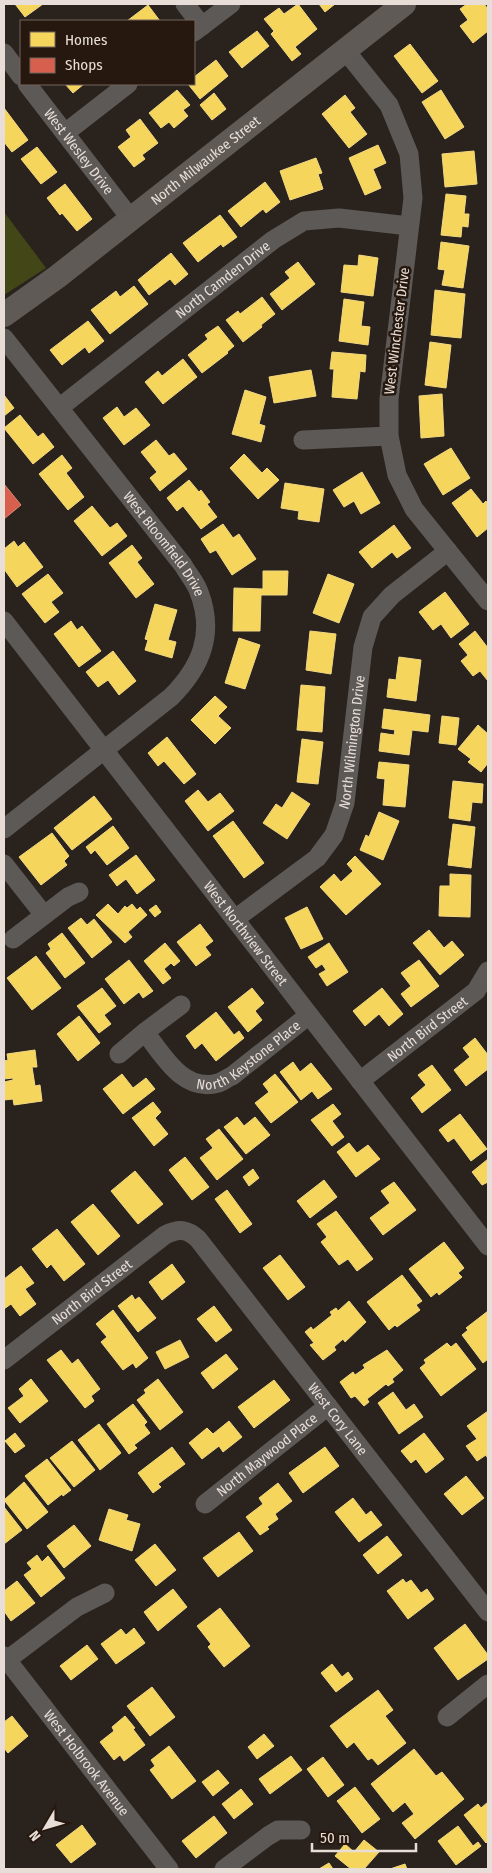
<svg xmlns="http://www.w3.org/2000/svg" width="492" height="1873" font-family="'Fira Sans Condensed',sans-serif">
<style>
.green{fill:#434617}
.homes{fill:#f6d55c;stroke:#f2d881}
.shops{fill:#d6604d;stroke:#db8676}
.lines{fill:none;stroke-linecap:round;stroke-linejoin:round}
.minor{stroke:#5d5957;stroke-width:19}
.major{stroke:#5f5a55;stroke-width:24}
.labels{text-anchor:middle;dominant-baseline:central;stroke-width:5;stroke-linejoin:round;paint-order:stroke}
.street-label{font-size:14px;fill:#e8ded7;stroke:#26180e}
</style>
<rect width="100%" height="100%" fill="#2a231d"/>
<polygon class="green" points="4,212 46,268 4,295"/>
<g class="homes">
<polygon points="15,4 43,4 25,17"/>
<polygon points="298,4 317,29 295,47 301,54 292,61 271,34 274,31 264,19 279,8 284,14"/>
<polygon points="319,4 335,4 325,12"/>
<polygon points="467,4 484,4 488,9 488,31 473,43 460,26 468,20 460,9"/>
<polygon points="148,5 160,21 127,21"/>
<polygon points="257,31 269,46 242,68 229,52"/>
<polygon points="410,44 438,81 422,93 394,56"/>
<polygon points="216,60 228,76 200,99 188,84 194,84 194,77"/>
<polygon points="65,84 84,84 73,93"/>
<polygon points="177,90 190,105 183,110 188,116 174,128 169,122 161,128 149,113"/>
<polygon points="441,90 464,127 445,139 422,102"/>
<polygon points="214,93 226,109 212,120 200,105"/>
<polygon points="345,95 355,108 350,112 367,134 349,148 322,114"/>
<polygon points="4,108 28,140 12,152 4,142"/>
<polygon points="140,119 158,143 142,155 145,159 134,167 118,147 131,137 126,130"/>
<polygon points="378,145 386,163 373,169 381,188 365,195 349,158"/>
<polygon points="37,147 57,172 41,184 21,159"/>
<polygon points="474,151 477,184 445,187 442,154"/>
<polygon points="316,158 322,173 318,174 323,189 290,200 280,171"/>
<polygon points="265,182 280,202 266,213 263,209 241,227 228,211"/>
<polygon points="65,184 92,219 77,231 62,213 60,215 47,198"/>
<polygon points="446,194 466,196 464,214 469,214 468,227 462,226 461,237 441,235"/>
<polygon points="220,215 237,237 223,247 221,244 198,262 183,243"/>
<polygon points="441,242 469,246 463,288 442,285 445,270 438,269"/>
<polygon points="171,253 188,274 175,285 170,279 149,295 138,280"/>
<polygon points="359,255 378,258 373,296 341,292 344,265 358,266"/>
<polygon points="298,262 315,284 282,310 270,294 290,278 285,272"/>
<polygon points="134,286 148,304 110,334 91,310 116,291 120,297"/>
<polygon points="435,290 465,294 461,338 431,335"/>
<polygon points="262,297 275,314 261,325 262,327 243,342 226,320 238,311 240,314"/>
<polygon points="344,299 364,302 361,326 370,327 368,345 339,341"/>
<polygon points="88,321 104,341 89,353 85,347 62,365 50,350"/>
<polygon points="218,326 234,346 227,352 228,353 202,373 188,355 208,339 205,335"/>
<polygon points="430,342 451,345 446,388 425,385"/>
<polygon points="332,352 366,355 365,372 360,371 357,399 332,397 334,369 330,369"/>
<polygon points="183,359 197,377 163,404 145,382 158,371 162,376"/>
<polygon points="311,370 316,396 274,403 269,377"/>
<polygon points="245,390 266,397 259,424 265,426 261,442 232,434"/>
<polygon points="442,394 444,436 421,438 419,396"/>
<polygon points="4,395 14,408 4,416"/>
<polygon points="117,407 124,417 136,408 150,425 124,445 103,418"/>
<polygon points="20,415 38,437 43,433 54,447 33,464 4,428"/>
<polygon points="156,440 169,456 174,453 187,469 160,491 150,478 157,472 141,452"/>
<polygon points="451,448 470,478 443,495 424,464"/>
<polygon points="244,454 262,473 267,468 279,480 258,499 230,468"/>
<polygon points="62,455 72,468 66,473 84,497 68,510 39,474"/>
<polygon points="362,472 380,503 361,514 354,501 344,507 333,490"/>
<polygon points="189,480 199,492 201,490 210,502 207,504 217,517 201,529 183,506 177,511 167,498"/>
<polygon points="285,483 324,489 319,522 298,519 299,511 281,508"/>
<polygon points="471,489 483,504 486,501 488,504 488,528 477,537 452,503"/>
<polygon points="92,506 110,528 117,523 127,536 102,556 74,521"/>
<polygon points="223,524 233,538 239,534 256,559 232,575 216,550 210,553 201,539"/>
<polygon points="394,525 411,548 397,558 392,552 372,568 359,552"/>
<polygon points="14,541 18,547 24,542 43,567 17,587 4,569 4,549"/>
<polygon points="132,545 142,558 137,562 154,584 136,598 109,563"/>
<polygon points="263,571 288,571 287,595 261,595 260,631 233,631 234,588 263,589"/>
<polygon points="48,574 63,593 51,602 59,612 45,623 22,594"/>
<polygon points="328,574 354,584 339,623 313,613"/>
<polygon points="445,592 469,624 451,638 441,624 433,630 419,612"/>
<polygon points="155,604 177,610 168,640 176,642 172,658 145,650 148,640 145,639"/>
<polygon points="71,621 77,630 82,626 101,651 79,667 54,634"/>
<polygon points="310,631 336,634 331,674 306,670"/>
<polygon points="475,631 488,648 488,681 480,671 473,676 461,661 468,655 459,644"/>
<polygon points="239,638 260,645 245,689 225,683"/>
<polygon points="113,651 136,681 119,695 108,680 98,687 86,672"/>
<polygon points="399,657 421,660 416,701 387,697 389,679 396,680"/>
<polygon points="301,685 325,687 322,732 297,730"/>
<polygon points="215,696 227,707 218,716 231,728 215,744 191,720"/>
<polygon points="384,709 430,715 428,732 412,730 409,755 379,751 381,733 394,735 395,730 382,728"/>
<polygon points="442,716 459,718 456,745 439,743"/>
<polygon points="478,725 488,734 488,763 481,772 468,762 471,759 458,749"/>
<polygon points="167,737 196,774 184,784 164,761 158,766 148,753"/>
<polygon points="302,739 323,742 318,784 297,782"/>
<polygon points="379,762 409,765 405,807 383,805 385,779 377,778"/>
<polygon points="453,781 483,784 482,803 472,802 470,821 449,818"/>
<polygon points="198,790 208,802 220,793 234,811 208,831 185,801"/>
<polygon points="292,792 310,804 287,839 263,823 276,804 282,808"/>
<polygon points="94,796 112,819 72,850 54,828"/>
<polygon points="379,812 399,821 383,860 360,850 366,835 369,837"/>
<polygon points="233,821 264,863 244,878 213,836"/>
<polygon points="453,824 475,827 471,868 448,865"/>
<polygon points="113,826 129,848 107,865 95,850 91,854 86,847"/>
<polygon points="52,833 69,856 64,861 67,865 41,885 19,857"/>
<polygon points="136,855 155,880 137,894 126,879 117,886 109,875"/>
<polygon points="355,856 381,884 346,915 320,887 334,874 341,882 353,871 347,864"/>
<polygon points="450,874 471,875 470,917 439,916 440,886 450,886"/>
<polygon points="108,904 118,914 125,906 127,908 132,904 137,910 140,907 147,915 128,932 132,937 125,943 96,915"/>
<polygon points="156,905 161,912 155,917 149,910"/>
<polygon points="307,907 323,939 301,949 285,918"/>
<polygon points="81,918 87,925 94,919 112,942 92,958 68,928"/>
<polygon points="200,924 213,941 205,947 211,955 196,966 177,942"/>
<polygon points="429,930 444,948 452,941 464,955 440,975 413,943"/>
<polygon points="62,933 85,963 65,978 46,953 51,949 48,944"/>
<polygon points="165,943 180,961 174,966 171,963 164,969 171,978 163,984 144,961"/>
<polygon points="329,943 348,972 327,986 319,974 326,970 322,964 316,968 308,957"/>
<polygon points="36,956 61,988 32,1010 7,978"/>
<polygon points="129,960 153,991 143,998 139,992 124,1004 105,979"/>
<polygon points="419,960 439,986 411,1007 401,994 411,986 401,973"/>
<polygon points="102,988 116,1006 104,1015 111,1024 99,1033 77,1006"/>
<polygon points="252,988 264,1003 255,1011 262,1020 248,1032 228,1007"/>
<polygon points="382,988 403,1014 389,1026 379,1014 365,1026 353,1011"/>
<polygon points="216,1012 234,1035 239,1031 244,1038 216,1061 202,1043 195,1049 186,1036"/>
<polygon points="79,1016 100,1043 78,1061 57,1034"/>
<polygon points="475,1038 488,1055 488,1069 466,1086 454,1070 470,1057 463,1048"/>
<polygon points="35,1050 37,1067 32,1067 35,1086 40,1085 42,1101 14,1105 13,1099 4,1100 4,1082 13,1080 13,1078 4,1079 4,1061 8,1060 7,1054"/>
<polygon points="293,1062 300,1072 311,1063 332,1089 318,1099 312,1091 301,1100 280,1072"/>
<polygon points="432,1065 451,1090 422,1113 411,1098 426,1085 418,1075"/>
<polygon points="122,1074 133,1088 146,1078 155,1089 123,1114 103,1089"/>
<polygon points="275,1074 298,1102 271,1123 255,1103 269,1092 263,1084"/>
<polygon points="153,1102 161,1112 155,1118 168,1134 154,1146 132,1118"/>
<polygon points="333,1104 341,1114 332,1121 344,1137 332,1146 311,1120"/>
<polygon points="460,1114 487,1149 471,1161 454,1138 448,1142 439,1130"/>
<polygon points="237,1117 244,1126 255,1117 270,1135 246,1154 224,1127"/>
<polygon points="219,1129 243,1159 217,1180 200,1158 213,1148 206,1139"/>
<polygon points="349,1143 357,1153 368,1145 380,1159 356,1177 337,1152"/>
<polygon points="185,1157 209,1187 192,1200 169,1170"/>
<polygon points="488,1159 488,1182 482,1185 472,1172"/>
<polygon points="253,1169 259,1178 249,1186 243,1177"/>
<polygon points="135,1171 163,1204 138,1224 111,1191"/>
<polygon points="324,1180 337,1197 310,1218 297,1201"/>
<polygon points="394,1182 416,1210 383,1235 370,1218 390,1203 381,1191"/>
<polygon points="227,1190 252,1224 240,1233 215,1199"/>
<polygon points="93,1204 120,1236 98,1255 71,1222"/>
<polygon points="336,1211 373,1259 357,1271 348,1259 339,1265 321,1242 327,1237 317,1224"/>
<polygon points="57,1229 85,1264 64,1281 51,1264 47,1268 32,1249"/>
<polygon points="444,1242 464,1268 458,1273 462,1277 439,1295 437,1292 431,1297 409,1269"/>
<polygon points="280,1255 305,1287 288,1300 263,1268"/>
<polygon points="172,1264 185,1282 162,1300 149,1282"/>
<polygon points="21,1266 34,1283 25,1289 36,1304 20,1316 11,1304 4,1309 4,1279"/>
<polygon points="402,1275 422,1301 416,1305 420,1310 397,1327 395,1325 389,1330 367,1302"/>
<polygon points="132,1295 135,1300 139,1297 156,1318 138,1332 118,1306"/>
<polygon points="349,1301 366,1322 345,1342 343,1339 334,1347 336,1350 323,1360 310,1345 314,1343 305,1332 311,1327 313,1330 332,1315 330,1312 336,1308 338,1311"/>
<polygon points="214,1306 232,1330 216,1342 197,1319"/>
<polygon points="113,1310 148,1358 136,1368 133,1363 123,1370 101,1342 107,1337 96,1324"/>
<polygon points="488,1311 488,1359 483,1363 462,1335 468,1330 466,1328"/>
<polygon points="180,1340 189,1357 165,1369 156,1352"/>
<polygon points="447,1343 451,1347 456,1343 476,1369 441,1396 420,1368 426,1363 424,1360"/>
<polygon points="61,1350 72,1364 78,1359 100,1389 91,1396 94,1401 85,1408 47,1360"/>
<polygon points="387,1350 403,1370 392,1379 394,1382 388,1386 386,1384 367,1399 369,1402 364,1406 355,1396 351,1398 340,1382 353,1372 355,1375 365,1368 363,1365"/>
<polygon points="226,1354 238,1369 213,1389 201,1373"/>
<polygon points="31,1379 48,1401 20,1423 8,1408 24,1396 19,1389"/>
<polygon points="158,1379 183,1412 160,1430 137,1400 146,1393 144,1390"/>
<polygon points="274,1380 290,1400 254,1428 238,1407"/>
<polygon points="393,1392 406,1410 414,1404 423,1417 399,1434 378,1403"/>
<polygon points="133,1404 147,1422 144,1425 150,1433 134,1445 137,1448 129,1454 107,1424"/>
<polygon points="488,1411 488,1459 486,1455 477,1461 466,1446 477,1439 467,1426"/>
<polygon points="229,1421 242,1437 223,1452 219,1446 202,1459 189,1443 207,1428 213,1434"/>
<polygon points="99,1424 121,1453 100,1470 78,1440"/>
<polygon points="15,1433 25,1446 15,1453 5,1441"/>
<polygon points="424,1433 444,1459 426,1473 416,1459 411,1463 401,1451"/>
<polygon points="72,1441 95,1470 74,1487 50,1458"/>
<polygon points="172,1447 185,1464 158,1484 161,1487 153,1493 138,1473"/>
<polygon points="325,1447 339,1466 303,1493 289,1473"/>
<polygon points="47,1459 71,1490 63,1496 62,1494 48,1505 25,1476"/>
<polygon points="466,1476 484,1498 462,1515 444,1494"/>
<polygon points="24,1482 48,1512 27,1529 4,1500"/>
<polygon points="278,1483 292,1501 275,1514 278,1519 267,1527 269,1529 260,1535 246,1517 263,1504 259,1498"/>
<polygon points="353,1498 366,1515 371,1511 382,1525 359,1542 335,1512"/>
<polygon points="4,1507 22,1530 4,1544"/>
<polygon points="109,1509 128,1515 126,1520 140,1524 132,1551 99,1540"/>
<polygon points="74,1525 91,1546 64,1568 47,1546"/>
<polygon points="239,1532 253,1551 218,1577 203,1558"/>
<polygon points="387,1536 402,1555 378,1574 363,1555"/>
<polygon points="155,1544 176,1570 156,1586 135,1560"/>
<polygon points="37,1555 42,1562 48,1556 65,1578 41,1597 24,1575 32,1569 27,1563"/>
<polygon points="403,1579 406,1583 411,1580 421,1593 427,1589 434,1599 408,1619 387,1591"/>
<polygon points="17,1581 35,1603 11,1621 4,1611 4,1591"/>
<polygon points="173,1589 187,1607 158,1631 144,1612"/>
<polygon points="220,1608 250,1646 224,1667 208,1647 211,1644 197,1626"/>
<polygon points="465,1624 488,1655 488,1659 458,1680 434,1648"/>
<polygon points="134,1628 145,1643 116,1664 101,1644 121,1629 126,1635"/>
<polygon points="87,1645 98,1659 71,1680 60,1666"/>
<polygon points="332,1664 342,1677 348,1672 353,1679 336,1692 321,1673"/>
<polygon points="152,1687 175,1717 150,1736 127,1706"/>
<polygon points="378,1690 393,1710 385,1716 406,1743 378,1765 372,1758 368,1760 354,1742 347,1748 330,1726"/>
<polygon points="12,1716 28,1736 8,1753 4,1748 4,1722"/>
<polygon points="125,1716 135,1728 133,1729 145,1745 124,1761 120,1755 114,1760 100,1742 114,1731 112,1727"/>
<polygon points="264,1734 274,1746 257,1759 248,1747"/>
<polygon points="169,1746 196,1781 172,1799 150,1770 155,1766 151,1760"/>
<polygon points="414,1749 436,1776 442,1772 464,1799 415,1839 402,1823 414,1814 405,1802 393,1812 371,1784"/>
<polygon points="291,1756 302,1770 270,1794 259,1779"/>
<polygon points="323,1757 344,1785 328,1797 307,1769"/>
<polygon points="218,1770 229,1783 213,1796 202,1782"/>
<polygon points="355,1787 380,1819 362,1833 337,1801"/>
<polygon points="241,1789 253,1804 234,1819 222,1804"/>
<polygon points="488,1802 488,1841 486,1843 464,1815 478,1804 481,1808"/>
<polygon points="214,1816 227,1833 196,1858 182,1841"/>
<polygon points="82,1825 96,1844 71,1863 56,1845"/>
<polygon points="458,1826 473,1846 478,1842 481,1846 456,1865 438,1841"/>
<polygon points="364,1840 379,1852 364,1869 351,1869 335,1856 345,1844 354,1852"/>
<polygon points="329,1863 333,1869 319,1869"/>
<polygon points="405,1864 407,1869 390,1869"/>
</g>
<polygon class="shops" points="4,484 21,505 4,519"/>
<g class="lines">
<g class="minor">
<polyline points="185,4 202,26"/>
<polyline points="194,32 231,4"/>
<polyline points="345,50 389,105 409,154 413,198 389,399 389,436 397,475 414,509 488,601"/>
<polyline points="4,53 21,76"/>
<path id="s1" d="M27,84L131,219"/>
<polyline points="65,133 128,84"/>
<path id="s2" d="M4,338L183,565C188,574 196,583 199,592C215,634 201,667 171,697L4,829"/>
<path id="s3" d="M59,408L273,240L304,221L339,218L409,226"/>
<polyline points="303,440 389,436"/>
<path id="s4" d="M4,621L488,1246"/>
<polyline points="4,864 44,915"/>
<path id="s5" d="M235,919L317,858L334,835L345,803L363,647L372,617L392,595L448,551"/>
<polyline points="13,939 68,897 79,892"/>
<path id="s6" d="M145,1032C162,1054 183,1093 218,1083C222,1082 227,1078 232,1076L309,1015"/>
<polyline points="119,1054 145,1032 181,1005"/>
<path id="s7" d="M360,1081L476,991L488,971"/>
<path id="s8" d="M4,1360L165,1235C179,1228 187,1229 198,1239L488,1612"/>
<path id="s9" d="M205,1504L328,1406"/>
<path id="s10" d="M4,1656L169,1869"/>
<polyline points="7,1660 77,1607 105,1593"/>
<polyline points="447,1717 488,1684"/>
<polyline points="224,1869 268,1836 278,1830 301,1830"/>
</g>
<path class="major" id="s11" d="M4,315L57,277L404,4"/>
</g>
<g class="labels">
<g class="street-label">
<text stroke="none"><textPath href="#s1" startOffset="85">West Wesley Drive</textPath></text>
<text stroke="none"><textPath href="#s11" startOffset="254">North Milwaukee Street</textPath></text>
<text stroke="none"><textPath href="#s3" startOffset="208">North Camden Drive</textPath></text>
<text transform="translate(397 331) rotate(-83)">West Winchester Drive</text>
<text stroke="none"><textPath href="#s2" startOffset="261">West Bloomfield Drive</textPath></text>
<text stroke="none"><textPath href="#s5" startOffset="226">North Wilmington Drive</textPath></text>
<text stroke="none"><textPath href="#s4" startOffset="395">West Northview Street</textPath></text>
<text stroke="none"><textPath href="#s7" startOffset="85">North Bird Street</textPath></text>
<text stroke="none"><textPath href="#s6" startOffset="135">North Keystone Place</textPath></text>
<text stroke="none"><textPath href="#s8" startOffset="111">North Bird Street</textPath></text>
<text stroke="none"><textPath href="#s8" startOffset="468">West Cory Lane</textPath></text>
<text stroke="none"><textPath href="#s9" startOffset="79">North Maywood Place</textPath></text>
<text stroke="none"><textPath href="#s10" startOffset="135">West Holbrook Avenue</textPath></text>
</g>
</g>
<rect width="492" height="1873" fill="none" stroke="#e8ded7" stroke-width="10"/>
<rect x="20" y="20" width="175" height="65" fill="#26180e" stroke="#74675e"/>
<rect x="30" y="32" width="25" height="15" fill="#f6d55c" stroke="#74675e"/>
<text x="65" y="45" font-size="15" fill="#e8ded7">Homes</text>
<rect x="30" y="58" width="25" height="15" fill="#d6604d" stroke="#74675e"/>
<text x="65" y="70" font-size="15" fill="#e8ded7">Shops</text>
<g transform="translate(45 1828) rotate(232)" stroke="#26180e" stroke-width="4" paint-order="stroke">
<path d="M0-4L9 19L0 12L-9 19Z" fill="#e8ded7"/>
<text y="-8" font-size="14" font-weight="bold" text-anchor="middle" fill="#e8ded7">N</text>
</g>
<path d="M312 1843v8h104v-8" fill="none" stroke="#e8ded7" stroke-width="2.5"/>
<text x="320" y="1843" font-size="15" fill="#e8ded7" stroke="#26180e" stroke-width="4" paint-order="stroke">50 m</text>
</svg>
